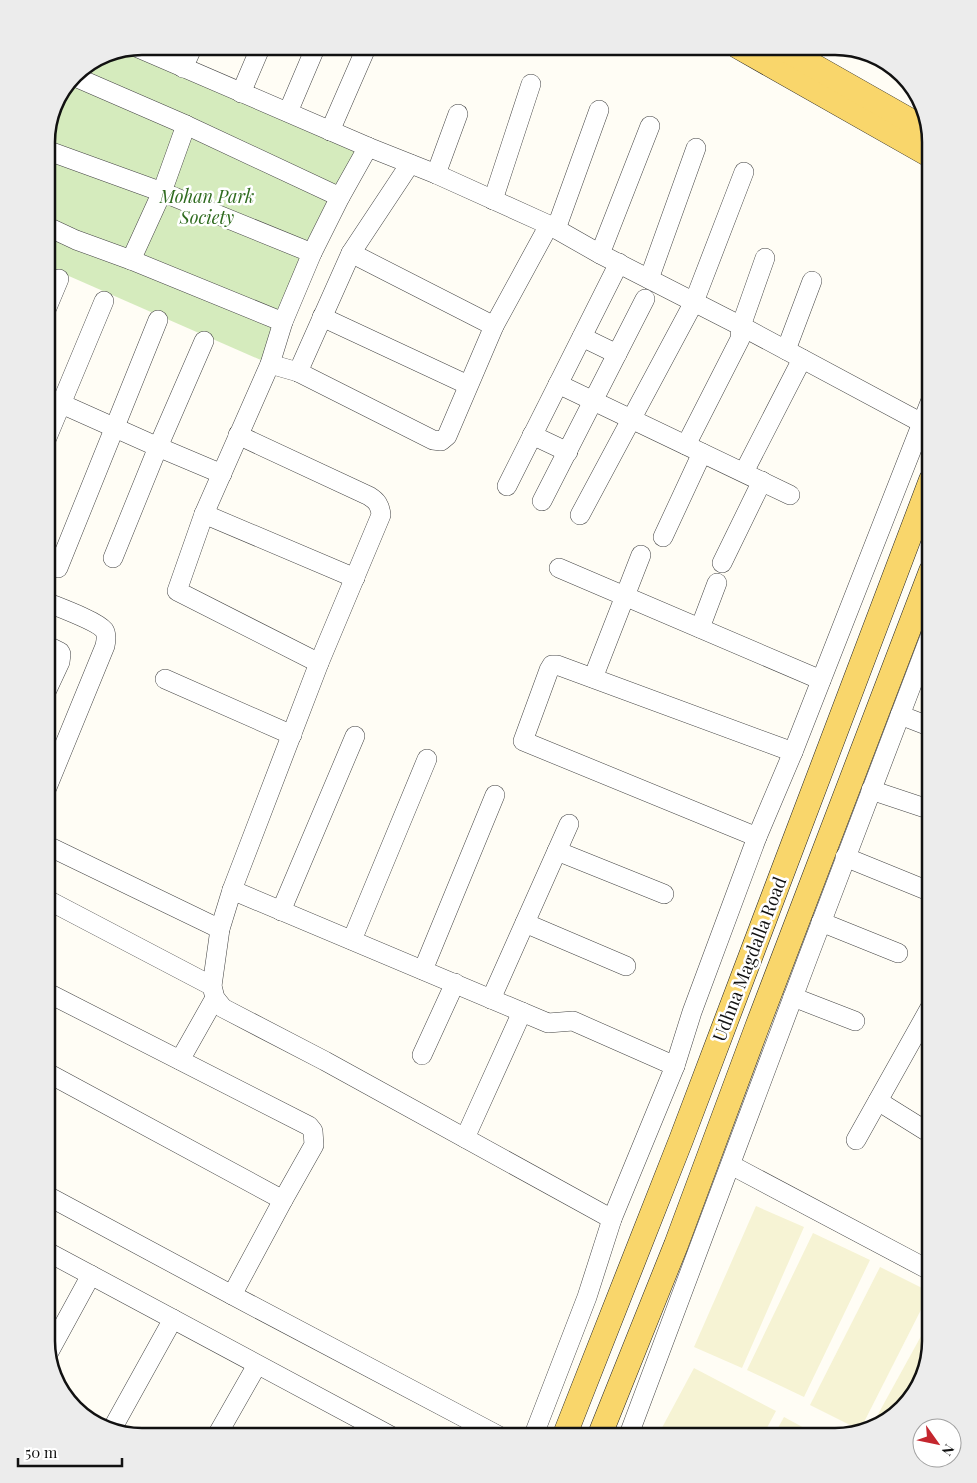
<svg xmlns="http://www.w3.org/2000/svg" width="977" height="1483" font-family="'Playfair Display',serif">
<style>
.farmland{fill:#f6f3d4}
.green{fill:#d5ebbd}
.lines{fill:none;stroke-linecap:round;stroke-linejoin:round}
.minor-casing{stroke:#444;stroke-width:20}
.major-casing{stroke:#222;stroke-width:25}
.minor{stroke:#fff;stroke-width:19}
.major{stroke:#f9d66b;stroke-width:24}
.labels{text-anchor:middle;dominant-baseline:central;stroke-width:5;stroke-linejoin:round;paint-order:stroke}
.park-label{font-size:18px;font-style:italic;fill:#2f6b1f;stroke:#fff}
.street-label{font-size:18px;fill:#111;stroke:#fff}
.rim{fill:none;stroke:#111;stroke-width:2.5}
</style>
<rect width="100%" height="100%" fill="#fffdf5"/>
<g class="farmland">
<polygon points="756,1206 804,1227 742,1368 694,1347"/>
<polygon points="813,1233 870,1260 804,1397 747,1370"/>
<polygon points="880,1267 930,1292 860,1430 810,1405"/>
<polygon points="931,1318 931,1342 918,1389 883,1424 871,1427"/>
<polygon points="694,1368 776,1411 762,1437 657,1437"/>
<polygon points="784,1417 821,1437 773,1437"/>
</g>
<polygon class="green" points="139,47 366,146 270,364 46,266 46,136 74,74 105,53"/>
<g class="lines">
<g class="minor-casing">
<g id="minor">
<polyline points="136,47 368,147 436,174 549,225 600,254 741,326 922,423"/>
<polyline points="183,68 193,46"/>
<polyline points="73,76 186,125 340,197"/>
<polyline points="241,93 261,46"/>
<polyline points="288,112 316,46"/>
<polyline points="330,131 367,46"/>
<polyline points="46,150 162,192 312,253"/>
<polyline points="436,174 458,114"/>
<polyline points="493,200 531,84"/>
<polyline points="46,226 76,240 131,260 283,322"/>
<polyline points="556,229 599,110"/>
<polyline points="351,253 494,326"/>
<polyline points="600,254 650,126"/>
<polyline points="131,260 162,192 186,125"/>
<polyline points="649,279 696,148"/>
<polyline points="46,310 59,279"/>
<polyline points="322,317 468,385"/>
<polyline points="582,337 617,354"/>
<polyline points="786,350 812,281"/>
<polyline points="270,364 298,372 433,440 441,441 447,436 494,326 549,225"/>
<polyline points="298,372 351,253 410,164"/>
<polyline points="558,384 790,495"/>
<polyline points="46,397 158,447 222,474"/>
<path d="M238,435L369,496C377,501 380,505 381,515L319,663L232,890L220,929L212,986L215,998L223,1008L325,1061L612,1219"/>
<polyline points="532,435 568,452"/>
<polyline points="46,440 104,301"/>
<polyline points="686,445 740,339 741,326 765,258"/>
<polyline points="744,472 802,359"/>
<polyline points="507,486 619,263"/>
<polyline points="542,501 645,299"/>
<polyline points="204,514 355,578"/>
<polyline points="580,515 694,302 744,172"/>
<polyline points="663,537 702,453"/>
<polyline points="113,558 158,447 204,341"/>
<polyline points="722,563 762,481"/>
<polyline points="58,568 158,320"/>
<polyline points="559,568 821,680"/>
<polyline points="700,628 717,583"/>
<polyline points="319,663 177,591 204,514 270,364 283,322 312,253 340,197 368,147"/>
<polyline points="593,678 641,555"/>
<polyline points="165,679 292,735"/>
<polyline points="46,692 60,662 61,654 60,652 46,645"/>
<polyline points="900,715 931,727"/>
<path d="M46,790L105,646C106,641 107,634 104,630C97,621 58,607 46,602"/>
<polyline points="871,790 931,810"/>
<polyline points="757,837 523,741 549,670 552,665 557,665 793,752"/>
<polyline points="46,845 220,929"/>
<polyline points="557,851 664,894"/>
<polyline points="845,857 931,892"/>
<polyline points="232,890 548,1023 573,1021 675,1066"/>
<polyline points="46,899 212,986"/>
<polyline points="281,911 355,736"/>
<polyline points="821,922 898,953"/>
<polyline points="525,923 626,966"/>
<polyline points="352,940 427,759"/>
<polyline points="423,970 495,795"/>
<polyline points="46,992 309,1126 313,1131 314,1145 283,1200 232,1295"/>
<polyline points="793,997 855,1021"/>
<polyline points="491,999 569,824"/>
<polyline points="422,1055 455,983"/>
<polyline points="180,1060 215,998"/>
<polyline points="46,1072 283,1200"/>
<polyline points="878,1101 931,1134"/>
<polyline points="465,1138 522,1012"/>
<polyline points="856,1140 931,1006"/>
<polyline points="731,1165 931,1271"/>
<polyline points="46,1195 232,1295 501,1437"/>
<polyline points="46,1251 393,1437"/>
<polyline points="49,1352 91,1275"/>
<polyline points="112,1429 173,1319"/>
<polyline points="216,1437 257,1365"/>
<polyline points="533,1437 587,1297 612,1219 675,1066 692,1012 757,837 793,752 931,400"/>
<path d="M628,1437C729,1169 828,901 931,634"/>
</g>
</g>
<g class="major-casing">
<g id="major">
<polyline points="737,46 931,156"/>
<polyline points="779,46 911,121 930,138"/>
<polyline points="564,1437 681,1140 931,480"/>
<polyline points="599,1437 676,1245 757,1027 931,571"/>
</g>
</g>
<use href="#minor" class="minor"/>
<use href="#major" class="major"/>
</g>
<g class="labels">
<g class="park-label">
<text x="207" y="196">Mohan Park<tspan x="207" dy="21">Society</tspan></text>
</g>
<g class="street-label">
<text transform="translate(749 959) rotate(-69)">Udhna Magdalla Road</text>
</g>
</g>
<path d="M0 0H977V1483H0ZM142 55H835A87 87 0 0 1 922 142V1341A87 87 0 0 1 835 1428H142A87 87 0 0 1 55 1341V142A87 87 0 0 1 142 55Z" fill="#ececec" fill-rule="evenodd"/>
<path class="rim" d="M142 55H835A87 87 0 0 1 922 142V1341A87 87 0 0 1 835 1428H142A87 87 0 0 1 55 1341V142A87 87 0 0 1 142 55Z"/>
<g transform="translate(937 1443) rotate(123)"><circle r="24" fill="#ffffff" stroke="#a0a0a0"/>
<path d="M0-4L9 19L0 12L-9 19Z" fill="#c4262e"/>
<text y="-8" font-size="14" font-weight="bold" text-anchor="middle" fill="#111111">N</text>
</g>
<path d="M18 1458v8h104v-8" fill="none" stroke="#111111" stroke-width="2.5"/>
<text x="25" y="1458" font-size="15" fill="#111111" stroke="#ffffff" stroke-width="4" paint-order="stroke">50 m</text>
</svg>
